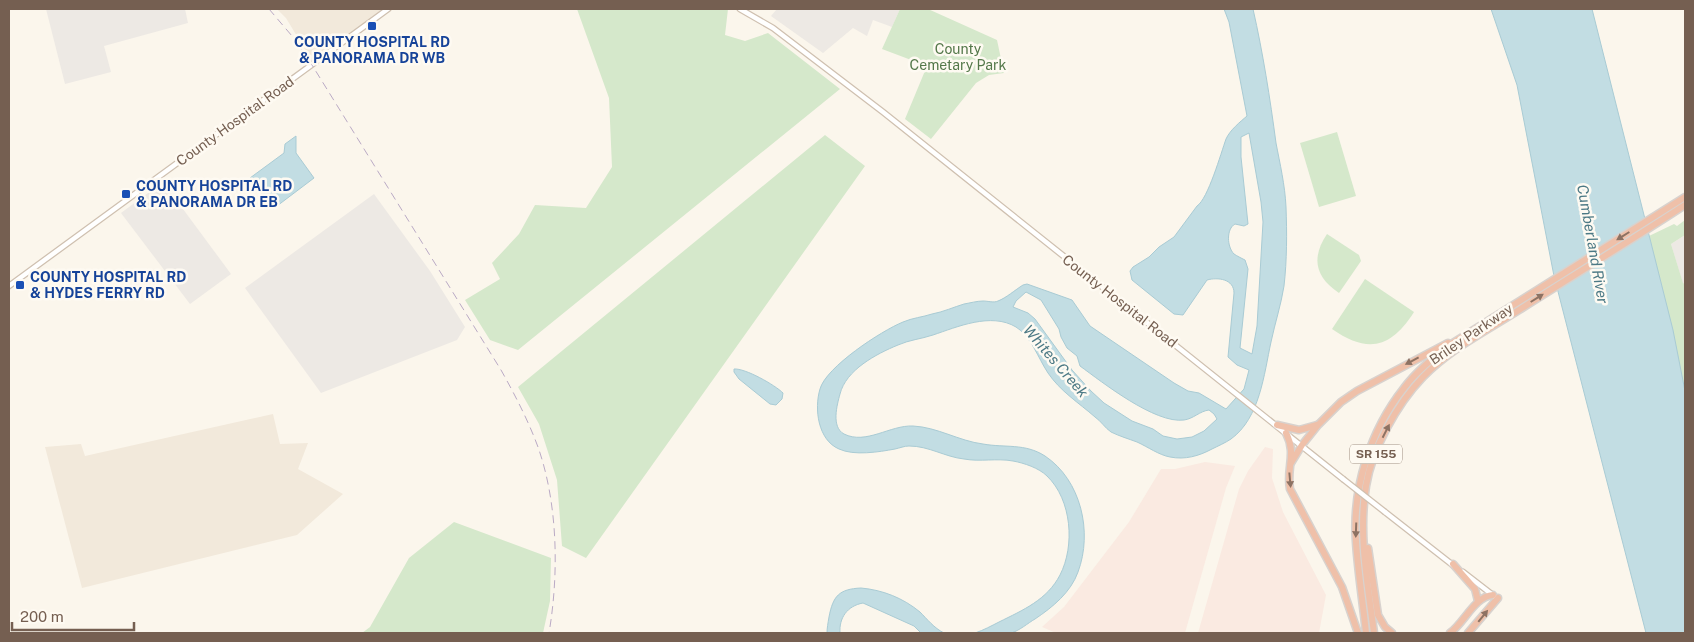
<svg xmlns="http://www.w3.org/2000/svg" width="1694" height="642" font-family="'Public Sans',sans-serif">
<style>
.residential{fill:#f2e9db}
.commercial{fill:#faeae1}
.industrial{fill:#ede9e4}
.green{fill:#d5e8cb}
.water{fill:#c2dde3;stroke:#a9cbd4;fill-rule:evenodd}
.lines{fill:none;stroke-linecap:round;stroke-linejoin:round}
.secondary-casing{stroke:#cfc0b0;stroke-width:7}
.highway-casing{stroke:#d8d2ce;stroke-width:9}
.secondary{stroke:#fff;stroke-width:4.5}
.highway{stroke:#efc0a9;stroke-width:6}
.rail{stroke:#baaac5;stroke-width:1;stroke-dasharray:8 5;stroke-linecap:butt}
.secondary-bridge-casing{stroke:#cfc0b0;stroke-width:7;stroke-linecap:butt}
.secondary-bridge{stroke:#fff;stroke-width:4.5}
.oneway{fill:#8d7263}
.transit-dot{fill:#1a4fb4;stroke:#fefaf2;stroke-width:2}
.labels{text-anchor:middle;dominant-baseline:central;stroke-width:5;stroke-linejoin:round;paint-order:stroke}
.shield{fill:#fefaf2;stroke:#9e8e81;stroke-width:1}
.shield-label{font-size:12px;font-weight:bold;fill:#755f51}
.transit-label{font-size:14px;font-weight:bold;fill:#164399;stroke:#fefaf2;text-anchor:start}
.park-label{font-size:14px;fill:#54784a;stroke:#fefaf2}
.street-label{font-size:14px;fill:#755f51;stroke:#fefaf2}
.water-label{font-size:15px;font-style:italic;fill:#4c7985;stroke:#fefaf2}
</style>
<rect width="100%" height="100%" fill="#fbf6ec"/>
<g class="residential">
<polygon points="277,9 383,9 312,61 286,18"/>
<polygon points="273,414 280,444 308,443 298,469 343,494 297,535 82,588 45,447 81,444 85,456"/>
</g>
<g class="commercial">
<polygon points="1265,447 1273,449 1272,478 1283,512 1326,595 1319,633 1198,633 1239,489 1248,471"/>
<polygon points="1205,462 1235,466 1226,488 1185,633 1056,633 1042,627 1064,607 1129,522 1161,469 1175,469"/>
</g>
<g class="industrial">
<polygon points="46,9 185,9 188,23 104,46 111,72 65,84"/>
<polygon points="777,9 900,9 892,27 873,20 867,36 853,28 823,53 771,16"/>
<polygon points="163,182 231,274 190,304 121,213"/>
<polygon points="374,194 430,271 465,327 457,340 321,393 245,288"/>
<polygon points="1685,235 1685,282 1683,284 1671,244"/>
</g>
<g class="green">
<polygon points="577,9 728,9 725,35 745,41 768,33 840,89 518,350 490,340 465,300 500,279 492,263 519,234 535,205 586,208 612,167 609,98"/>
<polygon points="900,9 928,9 997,40 1004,73 989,75 976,83 931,139 905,119 927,66 882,49"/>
<polygon points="1337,132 1356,196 1319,207 1300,143"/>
<polygon points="825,135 865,166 586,558 562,546 557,480 539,424 518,387"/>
<polygon points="1685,220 1685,235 1671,244 1683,283 1685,284 1685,391 1649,236 1674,224 1677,226"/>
<path d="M1327,234L1359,255L1361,261L1339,293C1315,277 1311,258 1327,234Z"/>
<path d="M1365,279L1414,312C1391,348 1368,354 1332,329Z"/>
<polygon points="454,522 551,558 550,601 543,633 362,633 370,627 409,558"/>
</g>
<g class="water">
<path d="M1224,9H1253C1263,53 1270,98 1276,143C1280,164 1285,185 1286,207C1287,233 1287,260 1284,286C1281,305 1275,323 1271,342C1264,374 1260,418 1231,439C1225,443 1218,446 1212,449C1199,456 1185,460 1170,457C1159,455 1148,447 1137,442C1129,439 1119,436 1111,432C1105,428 1101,421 1095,417C1079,403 1060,391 1048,373C1038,358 1031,336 1016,327C991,312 957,327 933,335C921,339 909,340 898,345C876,354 846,370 840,394C837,405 831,427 844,434C866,445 890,425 913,426C937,427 959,441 983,444C1005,448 1025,443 1045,456C1081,480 1093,532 1078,572C1071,592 1053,607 1035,619C1028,623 1019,631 1011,633C1000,636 986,633 975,633C984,630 991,626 999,622C1023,610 1047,600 1060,575C1075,546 1072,500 1047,476C1039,468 1024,463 1013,461C997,458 980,462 964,459C945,457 929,446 909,446C904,446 900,448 895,449C879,452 854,456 839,449C818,440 814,409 820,389C826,367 881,331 903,322C912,318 923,317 932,314C943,312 954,307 964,304C970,303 977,301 983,301C988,301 994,303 998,301C1006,298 1015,290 1023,285L1027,284L1072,300L1090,326L1174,383L1188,391L1199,393L1226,409L1244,389L1249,370L1237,365L1228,357L1234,293C1234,279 1218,277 1207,280L1183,315L1174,314L1132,280L1130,271L1133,267L1149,257L1159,247L1174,237L1197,206C1208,199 1221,153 1226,139C1230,130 1240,122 1247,116L1229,22ZM1249,133L1261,202L1263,222L1257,326L1252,354L1240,348L1248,269L1245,260C1241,258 1237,256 1234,254C1227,247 1226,229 1235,224L1244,226L1248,224L1241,157V137ZM1026,292L1041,300L1059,329L1061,337L1067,348L1077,356L1080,366C1102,382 1155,424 1184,420C1193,419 1200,411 1209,410L1214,414L1217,419L1204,431L1192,437L1177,439L1163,436L1153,429L1132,421L1104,403L1091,391L1072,370L1035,319L1028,313L1013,307L1016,301Z"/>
<polygon points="1491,9 1592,9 1673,330 1685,391 1685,633 1646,633 1554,276 1517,85"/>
<polygon points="296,136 296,153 314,178 273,209 250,178 284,153 285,144"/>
<path d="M734,369C745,368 775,385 783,393L782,399L776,405L770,404L739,379L734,372Z"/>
<path d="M861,588C883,590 903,598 920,612C927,619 934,628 944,633H921L914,626L863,603C847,606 839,618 840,633H827C827,628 828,623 829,617C833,596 839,589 861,588Z"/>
</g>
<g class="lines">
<g class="secondary-casing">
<g id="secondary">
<polyline points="740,9 773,28 883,112 1343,479"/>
<polyline points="9,286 388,9"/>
<polyline points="1385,512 1454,566"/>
<polyline points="1463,572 1494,596"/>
</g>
</g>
<g class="highway-casing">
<g id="highway">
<polyline points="1277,425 1299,430 1317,425"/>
<path d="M1286,433C1297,454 1286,468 1290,489L1342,587L1358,633"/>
<polyline points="1291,463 1302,445 1318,425 1341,402 1357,391 1448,343"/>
<polyline points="1368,548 1378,615 1385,627 1392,633"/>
<polyline points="1453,564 1475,589 1478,601"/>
<path d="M1366,633C1363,603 1358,572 1356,542C1352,488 1370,431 1404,388C1416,372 1432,359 1448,346L1685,197"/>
<path d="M1374,633C1368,585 1358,535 1366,486C1372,449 1397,404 1423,377C1450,349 1486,331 1519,310C1574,275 1630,241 1685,205"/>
<path d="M1450,633C1464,623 1475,596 1493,595"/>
<polyline points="1468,633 1498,598"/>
</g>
</g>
<use href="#secondary" class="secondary"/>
<use href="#highway" class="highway"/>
<path class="rail" d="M269,9L292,36L312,65L501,370C515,395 528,420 538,447C558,504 559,574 549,633"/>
<g class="secondary-bridge-casing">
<polyline id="secondary-bridge" points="1343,479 1385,512"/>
</g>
<use href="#secondary-bridge" class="secondary-bridge"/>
</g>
<defs><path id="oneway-solid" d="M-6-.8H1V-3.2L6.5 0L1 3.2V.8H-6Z" transform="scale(1.25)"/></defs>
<g class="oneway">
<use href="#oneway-solid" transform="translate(1623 236) rotate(148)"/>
<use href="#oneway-solid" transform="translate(1537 298) rotate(-32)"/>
<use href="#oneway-solid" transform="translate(1412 361) rotate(152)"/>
<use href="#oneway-solid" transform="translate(1386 431) rotate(-63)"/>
<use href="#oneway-solid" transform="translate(1290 480) rotate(85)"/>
<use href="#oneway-solid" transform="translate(1356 530) rotate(92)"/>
<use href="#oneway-solid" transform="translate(1483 616) rotate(-51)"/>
</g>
<g class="transit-dot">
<rect x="367" y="21" width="10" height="10" rx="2.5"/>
<rect x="121" y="189" width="10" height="10" rx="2.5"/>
<rect x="15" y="280" width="10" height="10" rx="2.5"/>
</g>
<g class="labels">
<rect class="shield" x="1350" y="444.5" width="52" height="19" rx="4"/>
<g class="shield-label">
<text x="1376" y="454">SR 155</text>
</g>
<g class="transit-label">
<text x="372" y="42" text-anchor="middle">COUNTY HOSPITAL RD<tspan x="372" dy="16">&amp; PANORAMA DR WB</tspan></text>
<text x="136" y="186">COUNTY HOSPITAL RD<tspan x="136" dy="16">&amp; PANORAMA DR EB</tspan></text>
<text x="30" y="277">COUNTY HOSPITAL RD<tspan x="30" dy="16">&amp; HYDES FERRY RD</tspan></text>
</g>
<g class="park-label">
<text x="958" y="49">County<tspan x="958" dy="16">Cemetary Park</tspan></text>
</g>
<g class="street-label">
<text transform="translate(235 121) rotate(-36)">County Hospital Road</text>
<text transform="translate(1120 301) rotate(38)">County Hospital Road</text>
<text transform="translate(1471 334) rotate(-34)">Briley Parkway</text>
</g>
<g class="water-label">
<text transform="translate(1593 244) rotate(80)">Cumberland River</text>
<text transform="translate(1056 361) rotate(49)">Whites Creek</text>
</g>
</g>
<rect width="1694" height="642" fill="none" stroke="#755f51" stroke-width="20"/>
<path d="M12 622v8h122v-8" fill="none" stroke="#755f51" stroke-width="2.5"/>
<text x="20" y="622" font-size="15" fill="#755f51" stroke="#fefaf2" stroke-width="4" paint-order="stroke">200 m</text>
</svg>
